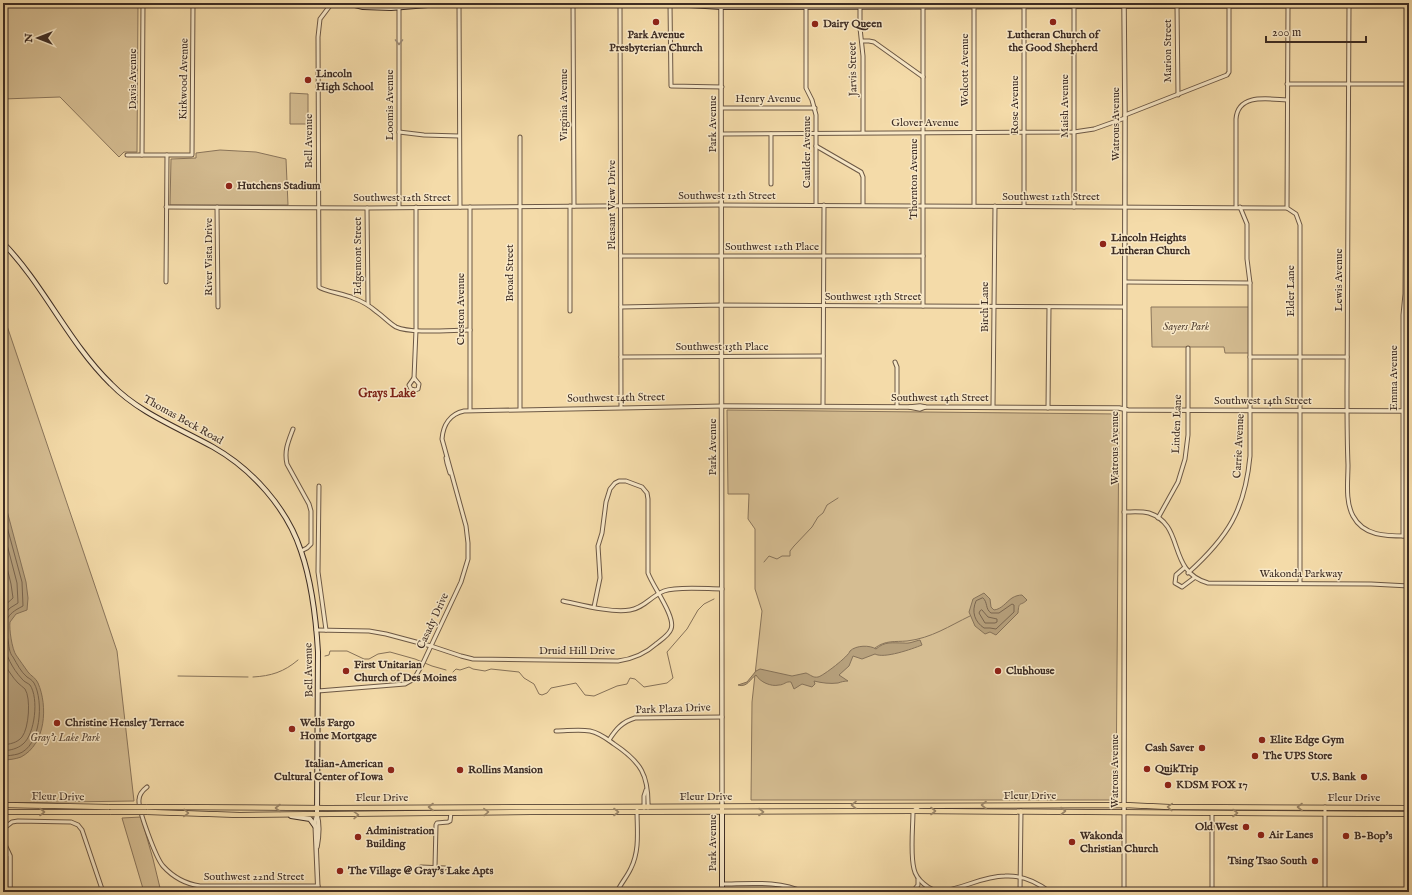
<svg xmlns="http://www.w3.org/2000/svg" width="1412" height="895" font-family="'IM FELL English',serif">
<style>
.green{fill:#d5bd92;stroke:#8a755b}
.water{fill:#b6a07c;stroke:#867259}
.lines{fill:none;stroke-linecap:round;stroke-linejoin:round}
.shore{stroke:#7a6650;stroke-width:1}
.stream{stroke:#867259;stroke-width:1}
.minor-casing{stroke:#6c5845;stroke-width:5}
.tertiary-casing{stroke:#6c5845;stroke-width:5.5}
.secondary-casing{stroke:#3e2d24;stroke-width:6}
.primary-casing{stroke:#3e2d24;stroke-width:6}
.minor{stroke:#f8e8c7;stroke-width:3}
.tertiary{stroke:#f8e8c7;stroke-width:3.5}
.secondary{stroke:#f8e8c7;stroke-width:4}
.primary{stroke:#f4dba9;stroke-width:4.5}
.primary-bridge-casing{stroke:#3e2d24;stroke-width:6;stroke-linecap:butt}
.primary-bridge{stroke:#f4dba9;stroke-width:4.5}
.oneway{stroke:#9b8a76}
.oneway2{stroke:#998466}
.poi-dot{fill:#8f2418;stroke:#f8e8c7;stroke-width:1.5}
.labels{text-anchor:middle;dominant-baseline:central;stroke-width:3;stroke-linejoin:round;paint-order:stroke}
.poi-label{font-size:11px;font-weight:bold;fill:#3e2d24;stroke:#f8e8c7;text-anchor:start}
.street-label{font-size:11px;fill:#3e2d24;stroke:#f8e8c7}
.park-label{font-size:11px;font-style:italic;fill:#5c4a3a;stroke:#f8e8c7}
.neighbourhood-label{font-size:12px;font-weight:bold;fill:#7a1f14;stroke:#f8e8c7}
</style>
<rect width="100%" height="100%" fill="#f4dba9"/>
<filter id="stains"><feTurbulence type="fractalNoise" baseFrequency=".005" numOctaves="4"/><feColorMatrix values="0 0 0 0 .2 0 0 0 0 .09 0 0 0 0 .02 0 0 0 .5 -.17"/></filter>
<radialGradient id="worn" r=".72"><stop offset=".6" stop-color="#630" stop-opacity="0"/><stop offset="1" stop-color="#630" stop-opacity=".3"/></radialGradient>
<g class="green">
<polygon points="3,3 138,3 137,152 124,152 119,157 60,97 3,99"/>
<polygon points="290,93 308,94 308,124 290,124"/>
<polygon points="220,150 256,152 286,159 288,205 170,205 171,159 196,158 196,153"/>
<polygon points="1151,307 1250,307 1250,353 1225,353 1224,347 1152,347"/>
<polygon points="3,314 117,651 134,801 3,803"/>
<polygon points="727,410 1119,414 1116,800 751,800 752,702 762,611 755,589 755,529 748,519 749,494 728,494"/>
<polygon points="141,817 153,859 161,892 144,892 122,818"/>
<path d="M3,843C12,858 7,875 7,892H3Z"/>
</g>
<g class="water">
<path d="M3,492L6,507L26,582L28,598L27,610L16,614L10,622C9,629 12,649 16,655C20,661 24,666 28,672C31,676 36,678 38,683C48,706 46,744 21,757C16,759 8,760 3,760Z"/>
<path d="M984,593L990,599L991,607L994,610C1002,609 1006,602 1012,598C1015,596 1019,595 1022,595L1027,600C1020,607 1019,600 1018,613L996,635L990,632L985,634L975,626L969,612L973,599Z"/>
<path d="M920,640L922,645C912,649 884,659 875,654L862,659L853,656L849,666L839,675L848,681C844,681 841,682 838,683C830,684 822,683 814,681L815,684L812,687L802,684L794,689L791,682C786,681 784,685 779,685C771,687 760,682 756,675C750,679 747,688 738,685L747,682L756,671L760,669L792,676L806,673C811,675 813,678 818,677C823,676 849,656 850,651C856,645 870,645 876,649C885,641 892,643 904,643C909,644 915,641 920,640Z"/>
</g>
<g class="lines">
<g class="shore">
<path d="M3,512L22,582L23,606C5,615 4,621 8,640C9,645 9,653 13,657C17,664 21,672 27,677C30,679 32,680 34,683C44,701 41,747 18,754C14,755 8,756 3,756"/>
<polyline points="3,529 17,583 18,603 10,608 3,616"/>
<polyline points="3,551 11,584 13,598 3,607"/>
<path d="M983,598C988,602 985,609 991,613H999L1012,604L1014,605V612L996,629L990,628H984C975,622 971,612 976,601Z"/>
<polygon points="982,610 988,617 997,619 997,622 995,623 985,623 979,613 980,611"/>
<path d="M3,641C6,656 12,668 22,679C24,682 28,683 30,685C39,698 35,734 23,744C17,749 11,750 3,751"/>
<path d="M3,663C8,669 12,677 18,683C20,685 23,687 25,689C31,698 29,728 22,737C17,743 10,744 3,745"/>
</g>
<g class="stream">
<polyline points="764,562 769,556 777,559 782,556 790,556 790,551 794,546 812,527 818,517 823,513 827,505 838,498"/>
<path d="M875,648C885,640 895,642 907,641C932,638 949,626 970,616"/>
<polyline points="325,656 329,655 330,651 347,651 364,659 369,659 378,654 390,652 415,659 432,666 446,670"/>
<polyline points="453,672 456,669 460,670 469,667 473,669 485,671 491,669 519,672 524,678 534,684 539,694 542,695 547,693 551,688 576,683 585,695 594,696 617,686 627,684 630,678 635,679 644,687 667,683 673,678 667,652 687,629 698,610 704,604 714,599"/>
<polyline points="178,676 248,677"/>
<path d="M253,677C271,676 284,672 298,660"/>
</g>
<g class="minor-casing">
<g id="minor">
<path d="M332,3L320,19L318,37L319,287C323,291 345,294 353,298C362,301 370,306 377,312C384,317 389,323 396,327C411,334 452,330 470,330"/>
<polyline points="620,3 621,407"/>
<polyline points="923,3 923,306"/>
<polyline points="1024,3 1024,206"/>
<polyline points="459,4 460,207"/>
<polyline points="573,4 574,206"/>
<polyline points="670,4 671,86 722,87"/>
<polyline points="860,5 860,28 863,56 863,132"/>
<polyline points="974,5 974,206"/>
<polyline points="1288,5 1287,208 1296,214 1300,225 1300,583"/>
<path d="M1349,5C1348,134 1348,263 1347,392C1347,417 1347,441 1348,465C1348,481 1345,501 1353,516C1364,537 1388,536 1409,536"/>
<polyline points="806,6 806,88 812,100 816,115 816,205"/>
<polyline points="1177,6 1178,95"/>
<polyline points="862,41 869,41 874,42 923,77"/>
<polyline points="1287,84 1406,84"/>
<polyline points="722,108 815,108"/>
<polyline points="1125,115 1227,75 1229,72 1229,6"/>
<polyline points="399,132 424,135 459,136"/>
<polyline points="722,134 1074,132 1094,129 1125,118"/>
<polyline points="771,134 771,184"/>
<polyline points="816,146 861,172 863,177 863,205"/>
<polyline points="127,155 192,155 193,3"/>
<polyline points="142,155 143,3"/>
<polyline points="166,207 367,208 722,205 1287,208"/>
<polyline points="217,207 218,307"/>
<polyline points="399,207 399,7"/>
<polyline points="470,207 470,410"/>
<polyline points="1074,207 1074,6"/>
<path d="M1236,207V119C1238,93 1268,99 1287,100"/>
<polyline points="367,208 368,304"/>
<polyline points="621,256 923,256"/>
<polyline points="166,282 167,155"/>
<polyline points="1125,282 1250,283"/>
<polyline points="621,307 721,305 1124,307"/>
<polyline points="570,311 570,206"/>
<polyline points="621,357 823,356"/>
<polyline points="1250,357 1347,357"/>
<polyline points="895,362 897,367 897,407"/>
<polyline points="414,378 416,330 416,207"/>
<polygon points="414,378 419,384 418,389 415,390 411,389 409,385"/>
<polyline points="823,406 824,205"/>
<polyline points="993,407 995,206"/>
<polyline points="1048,408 1049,307"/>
<polyline points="520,409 520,137"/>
<path d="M293,429C288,442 284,451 287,464L309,504L311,511V544L307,548L301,551"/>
<polyline points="446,458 447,463 450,473"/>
<polyline points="319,486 318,572 326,630"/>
<path d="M1124,512C1132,512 1141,511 1149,513C1186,525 1166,571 1208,583L1371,584L1409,586"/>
<polyline points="1158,518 1178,482 1185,459 1188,435 1188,348"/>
<polyline points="1403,536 1403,315 1405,294 1407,5"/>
<polyline points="1184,568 1176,575 1175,583 1182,587 1194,578"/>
<path d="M1188,573C1228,537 1245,510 1250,456V283L1247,259V224L1240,207"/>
<path d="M563,601C582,605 611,613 630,610C644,608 651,596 664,591C677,586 707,589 722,589"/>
<path d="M316,630L369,631L386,634L431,646L461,656L473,659L618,661C633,659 645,654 656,644C661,640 669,635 671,629C676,617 653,587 648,573V499L647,493L642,487L626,481H619L615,483L610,489L606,502L602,533L598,546L600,578L594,607"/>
<path d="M318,691L405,684L414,679L422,665L461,582L468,559V543L466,526L442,439C443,425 450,414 464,411L722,406"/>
<path d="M556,731C567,731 579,729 590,731C600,733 607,739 614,744C641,762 649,775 648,808"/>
<path d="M609,740C616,729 622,722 635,718L722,717"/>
<path d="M147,787C143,790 139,794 139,800C138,810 156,858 163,866C173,877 186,884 200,886H318"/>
<path d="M920,806L913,811C913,827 910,854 914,869C916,879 929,891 940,891C962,890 981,876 1005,876C1022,875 1037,882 1050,892"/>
<polyline points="644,808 644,796 646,790"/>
<polyline points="3,829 12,822 18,821 71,822 78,825 82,830 103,892"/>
<polyline points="421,867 445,868"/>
<polyline points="435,867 436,825 437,823 448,822 450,821 451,813"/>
<path d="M722,884C745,884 782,880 802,892"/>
<polyline points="913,891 918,885 918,879"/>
<path d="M617,892C621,883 627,877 631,868C640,850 637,830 637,810"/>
<polyline points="813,892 819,891 937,891"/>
<polyline points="1020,892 1021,811"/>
<polyline points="1124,892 1124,813"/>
<polyline points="1212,892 1212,813"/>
<polyline points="1325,892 1325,807"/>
</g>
</g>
<g class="tertiary-casing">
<g id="tertiary">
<polyline points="721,3 722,806"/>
<polyline points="722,406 910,407 920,406 925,407 1119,408 1128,410 1409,411"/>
<polyline points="910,407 920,409 925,407"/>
<polyline points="1124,813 1125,118 1124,3"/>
<polyline points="317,815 315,821 318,892"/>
<polyline points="3,841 10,856 10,892"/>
<path d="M317,847C319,836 320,825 317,815"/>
</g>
</g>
<g class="secondary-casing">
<g id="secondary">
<polyline points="347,3 363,7 391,8 440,4 625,3"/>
<polyline points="396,3 407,6"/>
<polyline points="658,3 721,7 1409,5"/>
<path d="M3,243C44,285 68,342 111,384C139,413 179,428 213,447C252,469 287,508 301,551C312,583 316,618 318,652L317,815"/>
<polyline points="291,816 310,819 315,826"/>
<polyline points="722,892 722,808"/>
</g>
</g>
<g class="primary-casing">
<g id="primary">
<polyline points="3,805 109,807"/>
<polyline points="146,807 327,808 1124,805 1170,807 1409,808"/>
<polyline points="3,812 111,812"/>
<polyline points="147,812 240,815 531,812 913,811 1409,814"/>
</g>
</g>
<use href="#minor" class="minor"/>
<use href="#tertiary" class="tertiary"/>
<use href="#secondary" class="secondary"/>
<use href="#primary" class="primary"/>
<g class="primary-bridge-casing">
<g id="primary-bridge">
<polyline points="109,807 146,807"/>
<polyline points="111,812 147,812"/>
</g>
</g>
<use href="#primary-bridge" class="primary-bridge"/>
</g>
<defs><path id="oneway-chevron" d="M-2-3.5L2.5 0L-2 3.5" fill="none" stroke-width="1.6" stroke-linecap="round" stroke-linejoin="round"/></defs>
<use class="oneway" href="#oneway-chevron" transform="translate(399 42) rotate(90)"/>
<g class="oneway2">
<use href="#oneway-chevron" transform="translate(854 805) rotate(180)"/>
<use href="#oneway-chevron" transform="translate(984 805) rotate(180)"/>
<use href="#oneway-chevron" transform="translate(431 807) rotate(180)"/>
<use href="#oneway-chevron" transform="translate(1170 807) rotate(-178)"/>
<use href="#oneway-chevron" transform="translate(1300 807) rotate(-180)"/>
<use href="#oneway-chevron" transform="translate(278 808) rotate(180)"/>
<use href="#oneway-chevron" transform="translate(933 811)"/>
<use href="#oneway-chevron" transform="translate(1063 811)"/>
<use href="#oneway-chevron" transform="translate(42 812)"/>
<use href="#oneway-chevron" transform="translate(486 812) rotate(-1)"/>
<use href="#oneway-chevron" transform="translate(616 812)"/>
<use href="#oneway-chevron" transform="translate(761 812)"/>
<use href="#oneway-chevron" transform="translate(186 813) rotate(2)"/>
<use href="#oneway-chevron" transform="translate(1235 813)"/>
<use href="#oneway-chevron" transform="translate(356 815) rotate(-1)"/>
</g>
<g class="poi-dot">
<circle cx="656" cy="22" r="4"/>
<circle cx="1053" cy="22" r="4"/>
<circle cx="815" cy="24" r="4"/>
<circle cx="308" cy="80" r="4"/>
<circle cx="229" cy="186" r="4"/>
<circle cx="1103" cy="244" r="4"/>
<circle cx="346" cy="671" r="4"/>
<circle cx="998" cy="671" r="4"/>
<circle cx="57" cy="723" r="4"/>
<circle cx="292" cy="729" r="4"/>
<circle cx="1262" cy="740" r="4"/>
<circle cx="1202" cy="748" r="4"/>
<circle cx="1255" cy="756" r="4"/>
<circle cx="1147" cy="769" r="4"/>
<circle cx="391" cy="770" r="4"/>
<circle cx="460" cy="770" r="4"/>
<circle cx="1364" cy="777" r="4"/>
<circle cx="1168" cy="785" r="4"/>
<circle cx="1246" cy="827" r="4"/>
<circle cx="1261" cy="835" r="4"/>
<circle cx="1346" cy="836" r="4"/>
<circle cx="358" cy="837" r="4"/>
<circle cx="1072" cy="842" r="4"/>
<circle cx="1315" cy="861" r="4"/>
<circle cx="340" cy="871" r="4"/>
</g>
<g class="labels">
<g class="poi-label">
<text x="823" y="24">Dairy Queen</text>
<text x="656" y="35" text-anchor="middle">Park Avenue<tspan x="656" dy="13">Presbyterian Church</tspan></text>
<text x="1053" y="35" text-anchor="middle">Lutheran Church of<tspan x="1053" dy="13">the Good Shepherd</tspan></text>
<text x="316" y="74">Lincoln<tspan x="316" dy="13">High School</tspan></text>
<text x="237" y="186">Hutchens Stadium</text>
<text x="1111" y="238">Lincoln Heights<tspan x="1111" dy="13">Lutheran Church</tspan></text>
<text x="354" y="665">First Unitarian<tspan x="354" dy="13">Church of Des Moines</tspan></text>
<text x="1006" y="671">Clubhouse</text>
<text x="65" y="723">Christine Hensley Terrace</text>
<text x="300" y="723">Wells Fargo<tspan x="300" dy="13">Home Mortgage</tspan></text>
<text x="1270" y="740">Elite Edge Gym</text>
<text x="1194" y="748" text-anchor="end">Cash Saver</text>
<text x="1263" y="756">The UPS Store</text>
<text x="383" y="764" text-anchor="end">Italian-American<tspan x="383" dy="13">Cultural Center of Iowa</tspan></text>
<text x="1155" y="769">QuikTrip</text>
<text x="468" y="770">Rollins Mansion</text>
<text x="1356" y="777" text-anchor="end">U.S. Bank</text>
<text x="1176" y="785">KDSM FOX 17</text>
<text x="1238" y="827" text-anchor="end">Old West</text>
<text x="366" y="831">Administration<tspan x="366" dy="13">Building</tspan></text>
<text x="1269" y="835">Air Lanes</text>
<text x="1080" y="836">Wakonda<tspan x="1080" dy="13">Christian Church</tspan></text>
<text x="1354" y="836">B-Bop's</text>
<text x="1307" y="861" text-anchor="end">Tsing Tsao South</text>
<text x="348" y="871">The Village @ Gray's Lake Apts</text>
</g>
<g class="street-label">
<text transform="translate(1168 51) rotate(-90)">Marion Street</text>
<text transform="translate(853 69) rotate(-91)">Jarvis Street</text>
<text transform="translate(965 70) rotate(-90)">Wolcott Avenue</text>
<text transform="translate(133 79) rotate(-90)">Davis Avenue</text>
<text transform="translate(184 79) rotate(-89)">Kirkwood Avenue</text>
<text x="768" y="99">Henry Avenue</text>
<text transform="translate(390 105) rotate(-90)">Loomis Avenue</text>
<text transform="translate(564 105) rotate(-90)">Virginia Avenue</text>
<text transform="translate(1015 105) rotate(-90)">Rose Avenue</text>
<text transform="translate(1065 106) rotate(-90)">Maish Avenue</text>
<text x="925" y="123">Glover Avenue</text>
<text transform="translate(713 124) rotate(-90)">Park Avenue</text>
<text transform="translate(1116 124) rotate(-90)">Watrous Avenue</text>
<text transform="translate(309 141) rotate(-90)">Bell Avenue</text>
<text transform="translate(807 152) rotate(-90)">Caulder Avenue</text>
<text transform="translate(914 179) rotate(-90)">Thornton Avenue</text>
<text x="727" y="196">Southwest 12th Street</text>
<text x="1051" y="197">Southwest 12th Street</text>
<text x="402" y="198">Southwest 12th Street</text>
<text transform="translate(612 205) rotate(-90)">Pleasant View Drive</text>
<text x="772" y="247">Southwest 12th Place</text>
<text transform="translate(358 256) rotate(-90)">Edgemont Street</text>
<text transform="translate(209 257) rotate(-90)">River Vista Drive</text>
<text transform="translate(510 273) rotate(-90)">Broad Street</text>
<text transform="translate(1339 280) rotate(-90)">Lewis Avenue</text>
<text transform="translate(1291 291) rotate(-90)">Elder Lane</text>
<text x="873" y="297">Southwest 13th Street</text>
<text transform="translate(985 307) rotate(-90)">Birch Lane</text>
<text transform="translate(461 309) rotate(-90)">Creston Avenue</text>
<text x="722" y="347">Southwest 13th Place</text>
<text transform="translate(1394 378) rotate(-90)">Emma Avenue</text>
<text transform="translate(616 398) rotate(-1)">Southwest 14th Street</text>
<text x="940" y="398">Southwest 14th Street</text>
<text x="1263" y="401">Southwest 14th Street</text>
<text transform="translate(183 420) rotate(29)">Thomas Beck Road</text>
<text transform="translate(1177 424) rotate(-88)">Linden Lane</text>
<text transform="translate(1239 446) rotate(-87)">Carrie Avenue</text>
<text transform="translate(713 447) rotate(-90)">Park Avenue</text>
<text transform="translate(1115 448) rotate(-90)">Watrous Avenue</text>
<text x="1301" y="574">Wakonda Parkway</text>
<text transform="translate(433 621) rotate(-65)">Casady Drive</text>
<text x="577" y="651">Druid Hill Drive</text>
<text transform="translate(309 670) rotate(-91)">Bell Avenue</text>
<text transform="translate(673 709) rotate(-2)">Park Plaza Drive</text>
<text transform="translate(1115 771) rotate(-90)">Watrous Avenue</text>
<text x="1030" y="796">Fleur Drive</text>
<text transform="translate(58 797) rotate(1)">Fleur Drive</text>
<text x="706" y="797">Fleur Drive</text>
<text x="382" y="798">Fleur Drive</text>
<text x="1354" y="798">Fleur Drive</text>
<text transform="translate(713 843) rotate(-90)">Park Avenue</text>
<text x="254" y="877">Southwest 22nd Street</text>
</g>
<g class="park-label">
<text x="1186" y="327">Sayers Park</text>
<text x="65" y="738">Gray's Lake Park</text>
</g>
<g class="neighbourhood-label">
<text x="387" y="393">Grays Lake</text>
</g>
</g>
<rect width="1412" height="895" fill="none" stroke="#f4dba9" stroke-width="16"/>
<rect x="4" y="4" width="1404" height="887" fill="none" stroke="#3e2d24" stroke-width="2"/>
<rect x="8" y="8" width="1396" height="879" fill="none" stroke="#3e2d24"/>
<g transform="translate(38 38) rotate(270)" stroke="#f8e8c7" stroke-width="3" paint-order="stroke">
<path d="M0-3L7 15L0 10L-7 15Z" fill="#3e2d24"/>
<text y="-6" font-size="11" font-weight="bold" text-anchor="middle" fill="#3e2d24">N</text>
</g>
<path d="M1266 36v6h100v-6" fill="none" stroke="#3e2d24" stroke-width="2"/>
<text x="1272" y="36" font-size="12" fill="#3e2d24" stroke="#f8e8c7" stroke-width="3" paint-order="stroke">200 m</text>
<rect width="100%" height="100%" filter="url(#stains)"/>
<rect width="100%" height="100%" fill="url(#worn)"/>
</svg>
